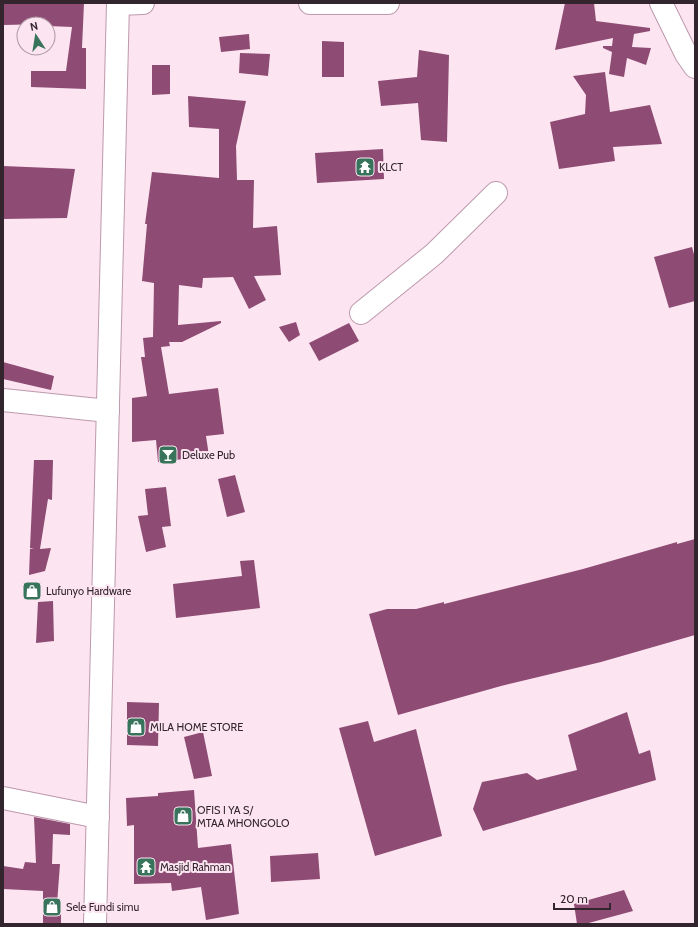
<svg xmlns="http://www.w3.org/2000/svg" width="698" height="927" font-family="Cabin,sans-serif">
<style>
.building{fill:#8e4b73}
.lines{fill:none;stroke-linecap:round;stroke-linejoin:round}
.minor-casing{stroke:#bd99ac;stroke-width:24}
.minor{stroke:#fff;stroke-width:22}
.labels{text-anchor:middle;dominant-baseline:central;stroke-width:4;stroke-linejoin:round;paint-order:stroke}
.poi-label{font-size:11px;fill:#33252d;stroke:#fce5f1;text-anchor:start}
</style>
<rect width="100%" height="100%" fill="#fce5f1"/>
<g class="building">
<polygon points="3,3 84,3 82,48 86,48 86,89 31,87 31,71 66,71 72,27 48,26 48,24 3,25"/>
<polygon points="565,3 594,3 596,21 650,28 650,31 634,34 632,47 651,48 646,65 627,58 624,77 609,74 612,52 603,48 603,46 612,46 613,38 555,50"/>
<polygon points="249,34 250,49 221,52 219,37"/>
<polygon points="322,41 344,42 344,77 322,77"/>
<polygon points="419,50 449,55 447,142 421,140 418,103 381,106 378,81 417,77"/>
<polygon points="240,53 270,54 268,76 239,73"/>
<polygon points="152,65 170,65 170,94 152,95"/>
<polygon points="605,72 610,112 650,105 662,144 613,147 615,161 559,169 550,122 585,114 586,95 573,76"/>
<polygon points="188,96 246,101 236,146 237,180 254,180 253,228 277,226 281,275 254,276 266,300 249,309 233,277 203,278 202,288 179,285 178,325 221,321 221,323 182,342 169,342 170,346 161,347 169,394 218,388 224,434 206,436 209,456 158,462 156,440 132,442 132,398 147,396 141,357 145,357 143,338 153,337 154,283 142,281 147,224 145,224 152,172 219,178 219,129 189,127"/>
<polygon points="383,149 384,179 317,183 315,153"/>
<polygon points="3,166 75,169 67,218 3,219"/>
<polygon points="692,247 695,258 695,301 669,308 654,257"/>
<polygon points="296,322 300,335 289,342 279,327"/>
<polygon points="349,323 359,341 319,361 309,343"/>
<polygon points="3,362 54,376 51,390 3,379"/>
<polygon points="34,460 53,460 52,500 48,499 40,549 51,548 45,571 29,575 30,549 34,549 30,548"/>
<polygon points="235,475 245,512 227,517 218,479"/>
<polygon points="166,487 171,526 162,527 166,547 146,552 138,516 148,515 145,489"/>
<polygon points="695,539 695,635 601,662 501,686 398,715 369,614 387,609 416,609 444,602 444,604 583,569 677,542 677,544"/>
<polygon points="254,560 260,608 176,618 173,584 242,576 240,561"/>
<polygon points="53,601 54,641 36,643 38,602"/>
<polygon points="127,702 159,703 158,746 127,745"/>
<polygon points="627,712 639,754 650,750 656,780 483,831 473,809 482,782 527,773 537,780 577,770 568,735"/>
<polygon points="368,721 374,742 416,729 442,836 375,856 339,728"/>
<polygon points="203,732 212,776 194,779 184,737"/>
<polygon points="194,790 198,848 231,844 239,914 206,920 201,887 172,891 171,883 134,884 134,825 127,826 126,798 158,796 158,793"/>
<polygon points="34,817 70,824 70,835 53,834 52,864 60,864 57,904 61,904 61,924 43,924 43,891 3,889 3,866 23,869 25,862 36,863"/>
<polygon points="318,853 320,879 271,882 270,856"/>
<polygon points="624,890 633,911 585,924 577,924 574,904"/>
</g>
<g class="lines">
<g class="minor-casing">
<g id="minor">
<polyline points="310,3 388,3"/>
<polyline points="661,3 686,54 695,67"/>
<polyline points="118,4 143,3"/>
<polyline points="361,313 434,254 496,193"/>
<polyline points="3,400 108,411"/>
<polyline points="3,798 98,817"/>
<polyline points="95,924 118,3"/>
</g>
</g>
<use href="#minor" class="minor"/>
</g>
<defs>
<g id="temple-square" transform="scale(1)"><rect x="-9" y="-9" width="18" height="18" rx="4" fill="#38735c" stroke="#fce5f1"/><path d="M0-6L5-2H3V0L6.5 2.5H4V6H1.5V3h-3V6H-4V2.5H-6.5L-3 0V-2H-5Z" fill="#fff"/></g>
<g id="bar-square" transform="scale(1)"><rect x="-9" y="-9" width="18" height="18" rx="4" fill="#38735c" stroke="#fce5f1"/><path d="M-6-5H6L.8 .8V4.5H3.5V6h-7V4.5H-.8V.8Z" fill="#fff"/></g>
<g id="shop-square" transform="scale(1)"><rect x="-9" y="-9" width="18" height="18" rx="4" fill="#38735c" stroke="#fce5f1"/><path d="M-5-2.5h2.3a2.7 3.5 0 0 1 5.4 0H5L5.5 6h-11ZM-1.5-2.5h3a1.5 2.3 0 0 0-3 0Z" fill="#fff"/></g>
</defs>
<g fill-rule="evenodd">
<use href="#temple-square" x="365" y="167"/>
<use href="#bar-square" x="168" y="455"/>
<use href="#shop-square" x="32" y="591"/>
<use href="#shop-square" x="136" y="727"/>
<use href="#shop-square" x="183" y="816"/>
<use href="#temple-square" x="146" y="867"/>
<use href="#shop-square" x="52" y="907"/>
</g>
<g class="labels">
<g class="poi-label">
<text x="379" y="167">KLCT</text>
<text x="182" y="455">Deluxe Pub</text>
<text x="46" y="591">Lufunyo Hardware</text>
<text x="150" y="727">MILA HOME STORE</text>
<text x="197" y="810">OFIS I YA S/<tspan x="197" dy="13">MTAA MHONGOLO</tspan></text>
<text x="160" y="867">Masjid Rahman</text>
<text x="66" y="907">Sele Fundi simu</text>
</g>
</g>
<rect width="698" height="927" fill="none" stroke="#33252d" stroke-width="8"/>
<g transform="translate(36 36) rotate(348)"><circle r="19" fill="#fce5f1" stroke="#ac98a3"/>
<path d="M0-3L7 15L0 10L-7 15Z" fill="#38735c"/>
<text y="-6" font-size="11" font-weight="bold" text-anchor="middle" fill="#33252d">N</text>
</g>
<path d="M554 903v6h56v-6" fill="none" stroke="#33252d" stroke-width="2"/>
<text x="560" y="903" font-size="12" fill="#33252d" stroke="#fce5f1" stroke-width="3" paint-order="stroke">20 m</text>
</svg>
